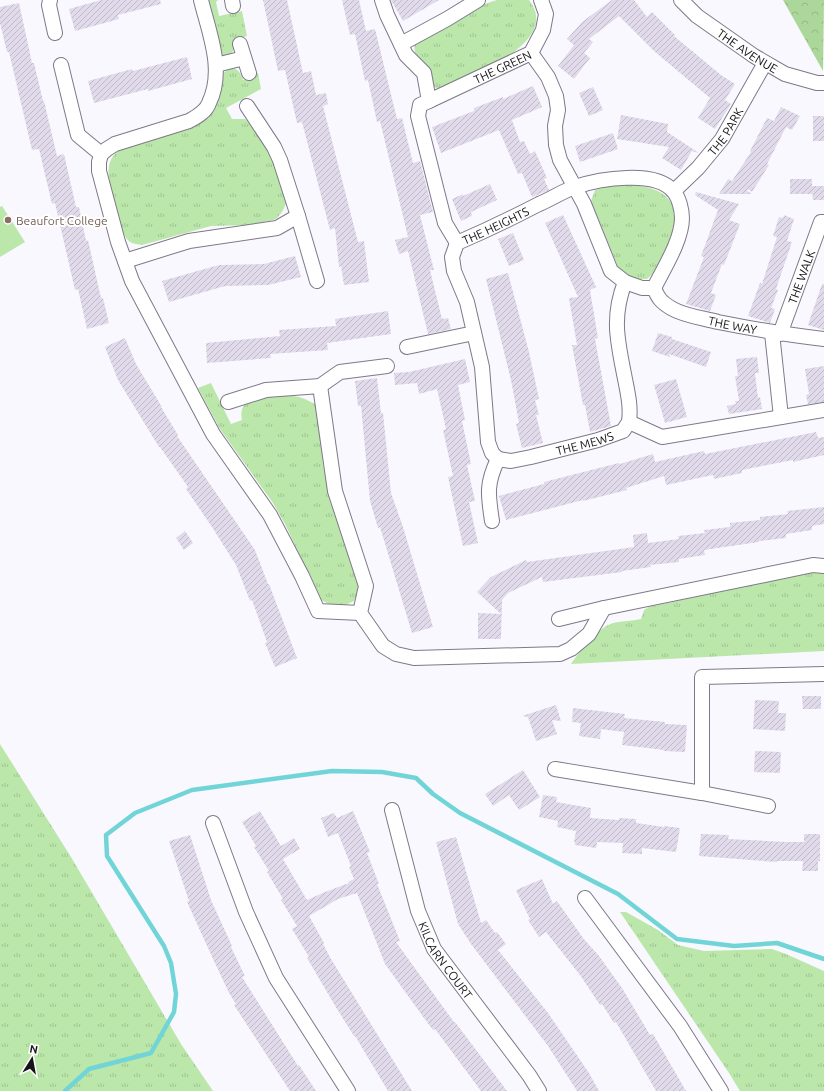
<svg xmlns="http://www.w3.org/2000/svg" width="824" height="1091" font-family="Ubuntu,sans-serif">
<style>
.grass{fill:url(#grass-tufts)}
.forest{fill:url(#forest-crowns)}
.pitch{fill:#bbe7aa}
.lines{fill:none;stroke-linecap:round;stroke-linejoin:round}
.stream{stroke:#71d5d8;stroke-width:4.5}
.building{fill:url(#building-hatch)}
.minor-casing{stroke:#7e7988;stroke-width:16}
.minor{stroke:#fff;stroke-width:14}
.education-dot{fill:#8d6e63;stroke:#fff;stroke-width:1.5}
.labels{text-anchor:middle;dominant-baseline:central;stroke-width:4;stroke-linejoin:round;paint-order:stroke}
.street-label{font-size:12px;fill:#151419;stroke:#fff}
.education-label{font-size:12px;fill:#785e54;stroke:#fff;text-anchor:start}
</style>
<defs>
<pattern id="grass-tufts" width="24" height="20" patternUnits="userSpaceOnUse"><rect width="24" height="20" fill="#bbe7aa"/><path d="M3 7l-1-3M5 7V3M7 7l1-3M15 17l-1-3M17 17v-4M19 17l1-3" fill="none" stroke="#a0c592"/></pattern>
<pattern id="forest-crowns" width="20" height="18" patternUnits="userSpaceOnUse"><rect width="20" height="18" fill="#acd79a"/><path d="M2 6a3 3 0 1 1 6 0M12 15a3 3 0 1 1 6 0" fill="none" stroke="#93b884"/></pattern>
<pattern id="building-hatch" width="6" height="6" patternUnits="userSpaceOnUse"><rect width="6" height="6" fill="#e0daea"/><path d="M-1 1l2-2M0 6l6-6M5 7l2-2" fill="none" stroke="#bfbac8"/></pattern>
</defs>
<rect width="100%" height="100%" fill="#faf8ff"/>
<g class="grass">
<path d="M208,0H218L216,2L219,16L242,11L247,36L234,40C236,49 233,55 224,56L221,55Z"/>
<path d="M497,0H529C548,24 526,44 506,58L441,88H436L433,86C428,77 411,54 415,44L450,26L481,5Z"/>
<path d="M230,68C238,68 241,73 243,80L258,73L261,89L226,108L232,119H245L252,125L273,158L287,202L282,212L277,218L273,220L250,225L211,226L142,245C138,244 133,244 130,242C122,236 120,222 118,214C112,195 98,160 122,149L182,131L191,127L222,74Z"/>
<path d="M627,185C676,186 686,213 664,254C660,263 655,273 647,279H636L629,277L619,269L591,201L595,190L610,186Z"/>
<path d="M211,383L231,424L242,420C241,416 241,411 243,407C249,396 288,394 299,397C306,399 313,403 319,406L323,464L330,501L339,527L360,580V590L354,601L343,606H333L321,600L285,524L273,503L220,429L198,388Z"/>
<path d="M810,572L824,574V651L571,664C580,651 597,628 613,623C622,621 632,621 641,619L644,610L649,607Z"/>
<polygon points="0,744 71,857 181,1044 213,1091 0,1091"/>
<polygon points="620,912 626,912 658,930 678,945 704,951 772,949 786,954 824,971 824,1091 740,1091 729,1073"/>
</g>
<polygon class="forest" points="783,0 824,0 823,71"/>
<polygon class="pitch" points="2,206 25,242 0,257 0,207"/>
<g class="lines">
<polyline class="stream" points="65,1091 89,1069 151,1053 174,1012 176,994 171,963 164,946 107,856 106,835 135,813 192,790 332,771 382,772 416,778 433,794 460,813 618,894 677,939 734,946 777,943 824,959"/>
</g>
<g class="building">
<polygon points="101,0 160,0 161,4 118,15 119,19 75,31 69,9"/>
<polygon points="263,0 287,0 303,73 311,71 316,95 326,93 328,104 323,106 358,242 364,241 369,282 344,285 341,266 339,267 335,228 330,230 302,122 297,123 285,70 278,71"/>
<polygon points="342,0 359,0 366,31 375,29 397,119 402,118 413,163 420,161 433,212 420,215 434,270 430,270 442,319 448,318 451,329 428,334 408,251 399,254 395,240 408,237 380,121 377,122 368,80 365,81 355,34 350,35"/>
<polygon points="391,0 439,0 403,21"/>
<polygon points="612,0 634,0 647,17 652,12 675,35 674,36 721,75 735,84 725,100 731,104 715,129 698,118 710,98 655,52 619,16 589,39 593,42 584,53 590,58 574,79 558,66 574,45 567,39 582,22"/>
<polygon points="19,3 32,63 34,63 43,101 44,101 57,156 64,154 76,207 79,207 86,241 88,240 101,298 103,298 109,323 87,329 78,289 75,290 55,203 52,204 39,149 32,150 9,52 7,52 0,23 0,7"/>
<polygon points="187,57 192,79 148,91 148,89 94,103 88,81 132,69 133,71"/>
<polygon points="533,86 542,107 512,120 520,142 524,141 530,154 535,151 547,178 544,179 549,190 532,197 522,173 518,174 499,130 441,153 432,127 474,111 474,108 503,97 503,99"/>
<polygon points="593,87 603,110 589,116 579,93"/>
<polygon points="781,107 800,116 792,130 786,127 767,164 769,165 752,192 748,189 747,191 752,194 719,194 728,179 732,181 751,152 750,151 767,118 774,121"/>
<polygon points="621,115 668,124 667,132 699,153 692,151 681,170 662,158 669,147 617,139"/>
<rect x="813" y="116" width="11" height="25"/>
<polygon points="613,133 618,149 580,162 575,146"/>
<polygon points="790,179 812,179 812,186 824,186 824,200 813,200 812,191 812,194 790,194"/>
<polygon points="490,184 497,200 471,212 472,216 461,221 452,199 463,194 463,196"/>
<polygon points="696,192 739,204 729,220 740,224 724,265 722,264 711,293 716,295 710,311 686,304 704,257 701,256 718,210 695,195"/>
<polygon points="563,215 596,287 590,290 598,338 595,339 611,426 590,432 585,405 583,405 572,345 577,345 569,298 578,297 545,223"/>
<polygon points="784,215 794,219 787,241 792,242 776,289 778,290 771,308 775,309 770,323 748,316 760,283 762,284 777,237 773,236 779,217 783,218"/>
<polygon points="513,233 524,260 509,266 498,239"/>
<polygon points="295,256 301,277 268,285 225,286 169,302 162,281 219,265 264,264"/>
<polygon points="508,273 529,352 539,399 535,400 539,415 536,415 543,443 522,448 516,424 519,423 511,380 486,279"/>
<polygon points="822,284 824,284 824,330 808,325"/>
<polygon points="388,311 391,334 327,343 328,350 270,354 271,358 207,363 206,343 280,336 279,330 336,326 335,319"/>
<polygon points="658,333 672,337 672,339 711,352 706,367 669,354 670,357 652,351"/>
<polygon points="125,338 136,364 162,407 161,407 178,435 177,436 255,550 268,584 269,584 297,658 275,667 265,643 267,642 252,600 250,601 236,565 212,527 186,489 188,487 160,447 159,447 118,380 105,347"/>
<polygon points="757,357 759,373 755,373 758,398 760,397 762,409 729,414 727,406 736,404 735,401 739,401 735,376 738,376 736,359"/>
<polygon points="465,359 470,382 458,385 465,420 462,421 471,464 467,465 475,501 469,502 478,543 463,546 448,477 453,476 443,430 446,429 437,389 419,394 417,383 395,385 394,373 409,372"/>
<polygon points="824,366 824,402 808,404 806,395 809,394 805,369"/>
<polygon points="377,378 381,413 383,413 391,493 403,527 433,627 412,633 380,527 378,528 370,501 361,406 358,406 355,381"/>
<polygon points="676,379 687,417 665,423 654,385"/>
<polygon points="816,432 818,438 824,437 824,455 793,462 793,460 742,470 742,473 714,479 713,475 666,485 664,476 626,488 627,490 583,501 583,500 506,520 499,496 544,484 544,482 619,463 620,464 653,454 655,462 704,451 705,454"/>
<polygon points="824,507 824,524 812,526 812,530 786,534 786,538 759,541 759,542 704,550 705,555 679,559 679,562 650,565 651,567 622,571 622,572 543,582 542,577 508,593 502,600 501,639 478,639 478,613 501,614 477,592 491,577 526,560 527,562 634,547 633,535 647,533 648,543 679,539 678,536 705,533 704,530 730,527 730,523 760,520 760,517 788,514 787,511"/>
<polygon points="185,531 193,543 184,550 176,538"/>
<polygon points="802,696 821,696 821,709 803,709"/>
<polygon points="755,700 779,701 778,713 786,713 785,731 753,729"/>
<polygon points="556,705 561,721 552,720 557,734 536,741 528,717 522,716"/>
<polygon points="573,708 625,714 624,718 665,722 665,724 687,725 685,752 664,751 664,750 622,745 624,732 601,729 600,739 579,736 581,723 572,722"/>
<polygon points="755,751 781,752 780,773 754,772"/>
<polygon points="523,770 540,797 519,810 509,795 493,806 485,794"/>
<polygon points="543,795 557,797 556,802 591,808 590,818 619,820 619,818 636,819 636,823 664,827 664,826 680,828 676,852 642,848 642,854 622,853 623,843 597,842 596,848 575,845 575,842 574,842 576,831 557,827 558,821 539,817"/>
<polygon points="260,811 281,846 294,838 300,849 283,859 307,900 325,892 349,883 348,882 354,879 349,867 351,866 338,833 328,837 321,818 334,813 337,818 353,811 370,852 367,853 379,884 377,884 400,941 396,942 443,1007 454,1022 455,1022 507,1091 481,1091 435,1029 433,1030 424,1018 385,964 357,893 338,899 309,916 324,943 323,944 331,959 412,1091 388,1091 355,1036 354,1036 337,1009 307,958 309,957 292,929 297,926 281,900 283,899 267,872 269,871 254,847 256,846 242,822"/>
<polygon points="701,834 729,835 728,839 786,842 804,842 804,834 820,834 820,861 818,861 818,871 802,871 803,861 777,861 776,862 699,856"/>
<polygon points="190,835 211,900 232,946 231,947 245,976 242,977 298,1066 299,1065 316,1091 290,1091 234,1005 236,1004 229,993 214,961 187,902 189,901 169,841"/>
<polygon points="456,837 481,923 486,920 495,933 497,932 506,944 498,950 548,1013 589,1073 599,1091 577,1091 548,1046 471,944 458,924 436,842"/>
<polygon points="542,879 553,904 557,901 583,938 599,956 622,988 650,1035 653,1034 686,1091 656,1091 616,1022 614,1023 602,1004 600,1005 580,975 546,932 539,937 528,920 530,919 516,890"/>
</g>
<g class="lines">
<g class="minor-casing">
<g id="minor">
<polyline points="50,0 49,5 55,33"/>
<polyline points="232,0 233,6"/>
<polyline points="382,0 387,15 406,55 424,73 429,101 420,105 418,116 445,223 457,243"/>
<path id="s1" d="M681,0L697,16L754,56L785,74L817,83H824"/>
<polyline points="240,44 249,73"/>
<polyline points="401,44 447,19 478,0"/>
<path d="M531,53L548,77L556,96L558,110L555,126L556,145L560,160L584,204L611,271L625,282C611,318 618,343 625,379C628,394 631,407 629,422"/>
<polyline points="61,65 78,135 101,154 99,162 99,171 118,242 132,281 213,434 270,515 302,576 318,611 360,613"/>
<polyline points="216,65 244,58"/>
<path id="s2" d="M429,101L531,53L543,30L546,14L541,0"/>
<path d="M101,154L107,149L115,144L189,121C196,117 206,112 209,103C225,70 209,33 201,0"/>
<path id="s3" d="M674,191L698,168L722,139L765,63"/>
<polyline points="298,216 317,281"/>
<polyline points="125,261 189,241 277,228 298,216 280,160 274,147 247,106"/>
<polyline points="625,282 642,288 654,288"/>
<path id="s4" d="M654,288C658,298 661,302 671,308C684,316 703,318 718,322C753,329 788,335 824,339"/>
<polyline points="772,333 781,417"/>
<path id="s5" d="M780,334L821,222H824"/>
<polyline points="407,347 474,333"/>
<polyline points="320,386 340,372 387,366"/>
<polyline points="228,402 266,390 320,386 335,491 366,586 360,613 383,646 396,654 414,658 560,654 571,649 589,634 604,608"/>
<polyline points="629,422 662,437 824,410"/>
<path id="s6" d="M498,459L492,453L488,442L482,367L467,302L454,271L452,257L457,243C485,231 512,218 539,204C551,199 563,191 575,187C599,179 656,169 674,192C679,198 682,210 682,218C682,240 664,268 654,288"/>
<path id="s7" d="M498,459L511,461L531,457L598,440L623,431L629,422"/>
<path d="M492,521C488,494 486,484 498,459"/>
<polyline points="559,619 604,608 813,565 824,566"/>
<polyline points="555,769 702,793 768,806"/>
<polyline points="702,793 702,677 824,674"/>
<path id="s8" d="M392,810L418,911L434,949L529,1075L539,1091"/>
<polyline points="213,823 246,912 276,978 348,1091"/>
<polyline points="585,898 680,1026 721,1091"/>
</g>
</g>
<use href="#minor" class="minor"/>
</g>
<circle class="education-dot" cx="8" cy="220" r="4"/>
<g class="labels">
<g class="street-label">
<text stroke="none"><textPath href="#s1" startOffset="84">THE AVENUE</textPath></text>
<text stroke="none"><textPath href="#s2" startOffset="81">THE GREEN</textPath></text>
<text stroke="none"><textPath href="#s3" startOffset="79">THE PARK</textPath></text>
<text stroke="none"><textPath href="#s6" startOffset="267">THE HEIGHTS</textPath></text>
<text stroke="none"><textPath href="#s5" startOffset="61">THE WALK</textPath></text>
<text stroke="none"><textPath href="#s4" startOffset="91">THE WAY</textPath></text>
<text stroke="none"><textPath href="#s7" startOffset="89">THE MEWS</textPath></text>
<text stroke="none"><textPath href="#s8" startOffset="161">KILCARN COURT</textPath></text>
</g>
<g class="education-label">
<text x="16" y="220">Beaufort College</text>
</g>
</g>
<g transform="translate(32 1059) rotate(11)" stroke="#ffffff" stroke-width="3" paint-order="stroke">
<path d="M0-3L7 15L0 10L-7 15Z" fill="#151419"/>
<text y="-6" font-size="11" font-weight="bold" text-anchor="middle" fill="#151419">N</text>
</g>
</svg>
